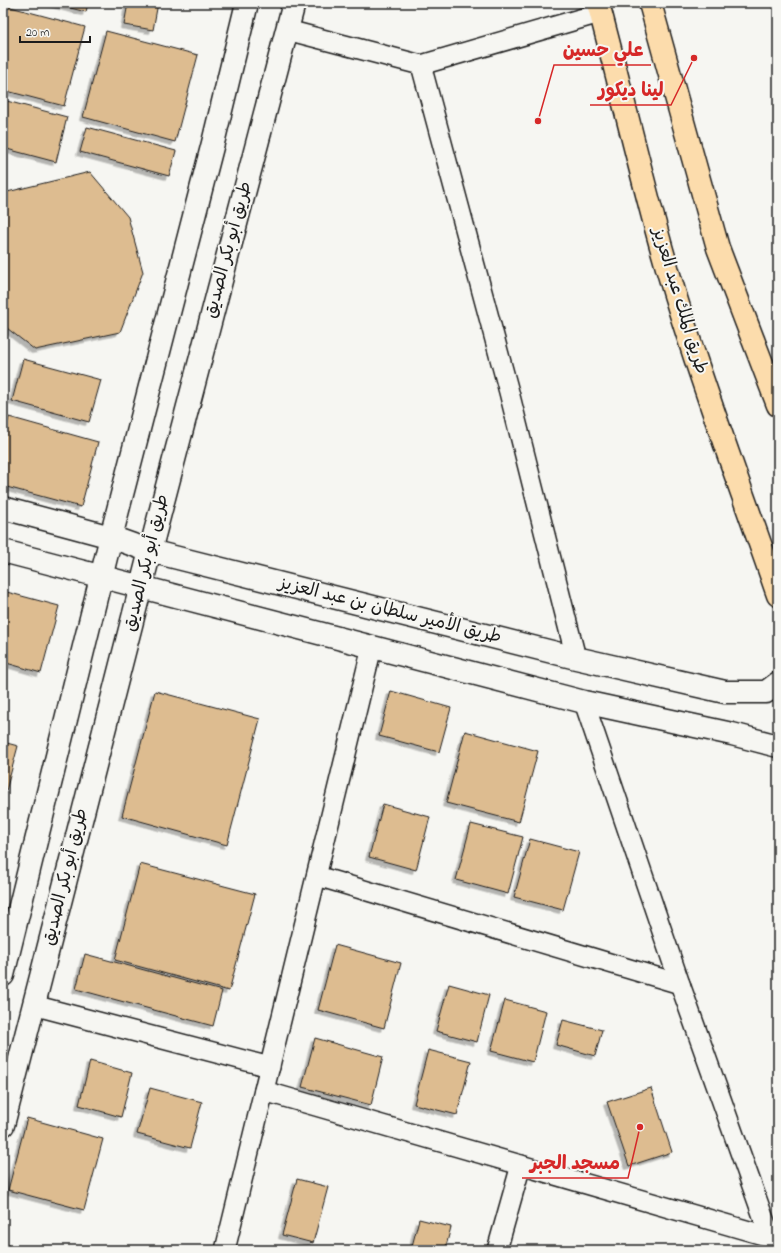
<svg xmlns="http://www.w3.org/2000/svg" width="781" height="1253" font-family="'Indie Flower','Playpen Sans Arabic',sans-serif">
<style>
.building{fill:#ddbc90;stroke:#1c1c1c;filter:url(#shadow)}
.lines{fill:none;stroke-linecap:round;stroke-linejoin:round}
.minor-casing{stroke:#1c1c1c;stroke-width:22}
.secondary-casing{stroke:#1c1c1c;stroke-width:25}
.trunk-casing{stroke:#1c1c1c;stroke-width:25}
.minor{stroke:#f6f6f2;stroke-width:19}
.secondary{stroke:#f6f6f2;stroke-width:22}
.trunk{stroke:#fcdcac;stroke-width:22}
.labels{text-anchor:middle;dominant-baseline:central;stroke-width:4;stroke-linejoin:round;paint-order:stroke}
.street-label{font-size:18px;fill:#1c1c1c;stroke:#f6f6f2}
.leader{fill:none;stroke:#d62828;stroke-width:1.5}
.callout-dot{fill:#d62828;stroke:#f6f6f2;stroke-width:1.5}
.callout-label{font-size:19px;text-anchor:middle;font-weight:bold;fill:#d62828;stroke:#f6f6f2;stroke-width:4;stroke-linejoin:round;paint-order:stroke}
</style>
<defs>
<filter id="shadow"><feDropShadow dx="-3.5" dy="3.5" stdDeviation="0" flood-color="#0004"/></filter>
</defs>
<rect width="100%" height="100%" fill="#f6f6f2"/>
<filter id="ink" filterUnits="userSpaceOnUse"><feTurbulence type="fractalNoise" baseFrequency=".025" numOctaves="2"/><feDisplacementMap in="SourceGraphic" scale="8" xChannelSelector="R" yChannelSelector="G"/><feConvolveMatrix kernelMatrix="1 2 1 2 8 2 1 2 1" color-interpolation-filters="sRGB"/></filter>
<g filter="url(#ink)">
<g class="building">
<polygon points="51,3 88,3 86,12"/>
<polygon points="128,3 158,3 153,30 124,25"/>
<polygon points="3,5 85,27 64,106 3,90"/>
<polygon points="106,31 198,55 175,142 83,117"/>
<polygon points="3,100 67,117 56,162 3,148"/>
<polygon points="87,127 176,151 169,176 80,152"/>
<polygon points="90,172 128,217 143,272 120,332 35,350 3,325 3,193"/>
<polygon points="23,359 101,380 89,422 12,401"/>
<polygon points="9,417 98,442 81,507 3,486 3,439"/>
<polygon points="3,591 59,606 41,673 3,662"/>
<polygon points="155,691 260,719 227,845 122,816"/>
<polygon points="391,691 451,708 439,752 379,736"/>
<polygon points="465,731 538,751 519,822 446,803"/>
<polygon points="3,742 18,746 3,802"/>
<polygon points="383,804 430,817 416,870 369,857"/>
<polygon points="471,824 523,837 508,894 456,880"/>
<polygon points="530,839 579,852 563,910 514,897"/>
<polygon points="140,864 255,894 229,991 115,960"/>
<polygon points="335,945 401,963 384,1028 318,1010"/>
<polygon points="85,954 222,991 213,1026 76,989"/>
<polygon points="449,984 489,995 477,1042 436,1031"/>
<polygon points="505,1000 546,1011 533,1062 491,1051"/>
<polygon points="563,1020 602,1030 595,1056 556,1045"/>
<polygon points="315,1038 383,1057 371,1105 302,1087"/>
<polygon points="428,1050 471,1061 457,1115 414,1104"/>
<polygon points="90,1061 132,1073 121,1117 79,1105"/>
<polygon points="150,1088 202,1102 190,1148 137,1134"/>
<polygon points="651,1088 672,1152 629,1166 607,1102"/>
<polygon points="27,1118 103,1139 84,1210 8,1190"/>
<polygon points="297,1179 328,1187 313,1243 282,1235"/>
<polygon points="419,1219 451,1227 445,1250 411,1250"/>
</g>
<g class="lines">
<g class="minor-casing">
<g id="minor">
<polyline points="287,30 421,65 600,13"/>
<polyline points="421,65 509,392 576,658"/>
<polyline points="584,702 680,984 775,1250"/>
<polyline points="317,876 680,984"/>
<polyline points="33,1005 270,1067"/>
<polyline points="264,1091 770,1237"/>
<polyline points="225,1250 372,647"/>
<polyline points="497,1250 521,1165"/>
</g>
</g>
<g class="secondary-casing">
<g id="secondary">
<polyline points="3,508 111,537 150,551 576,658 725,692 766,692 778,683"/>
<polyline points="3,551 584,702 732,734 778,746"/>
<polyline points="3,975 111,537 213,143 247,3"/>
<polyline points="3,1125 150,551 294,3"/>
</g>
</g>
<g class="trunk-casing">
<g id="trunk">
<path d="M598,3C628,114 652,227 688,336C716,423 748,508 778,595"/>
<polyline points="650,3 718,248 778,405"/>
</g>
</g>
<use href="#minor" class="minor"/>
<use href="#secondary" class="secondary"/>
<use href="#trunk" class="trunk"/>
</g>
</g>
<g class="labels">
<g class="street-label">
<text transform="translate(229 250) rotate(-75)">طريق أبو بكر الصديق</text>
<text transform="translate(679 301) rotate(73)">طريق الملك عبد العزيز</text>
<text transform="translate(147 563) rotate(-76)">طريق أبو بكر الصديق</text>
<text transform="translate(390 611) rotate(14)">طريق الأمير سلطان بن عبد العزيز</text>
<text transform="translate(66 877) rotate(-76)">طريق أبو بكر الصديق</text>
</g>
</g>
<path class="leader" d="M538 121L554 65H651M694 58L671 105H590M640 1127L628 1178H522"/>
<g class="callout-dot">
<circle cx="538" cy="121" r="4"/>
<circle cx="694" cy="58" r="4"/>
<circle cx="640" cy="1127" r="4"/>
</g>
<g class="callout-label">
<text x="603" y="56">علي حسين</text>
<text x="631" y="96">لينا ديكور</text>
<text x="575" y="1169">مسجد الجبر</text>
</g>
<rect width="781" height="1253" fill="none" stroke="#f6f6f2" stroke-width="16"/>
<rect x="8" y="8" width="765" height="1237" fill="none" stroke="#1c1c1c" stroke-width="1.5" filter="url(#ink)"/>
<path d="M20 36v6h70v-6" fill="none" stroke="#1c1c1c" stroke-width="2"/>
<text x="26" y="36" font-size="12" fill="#1c1c1c" stroke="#f6f6f2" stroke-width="3" paint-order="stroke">20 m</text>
</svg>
